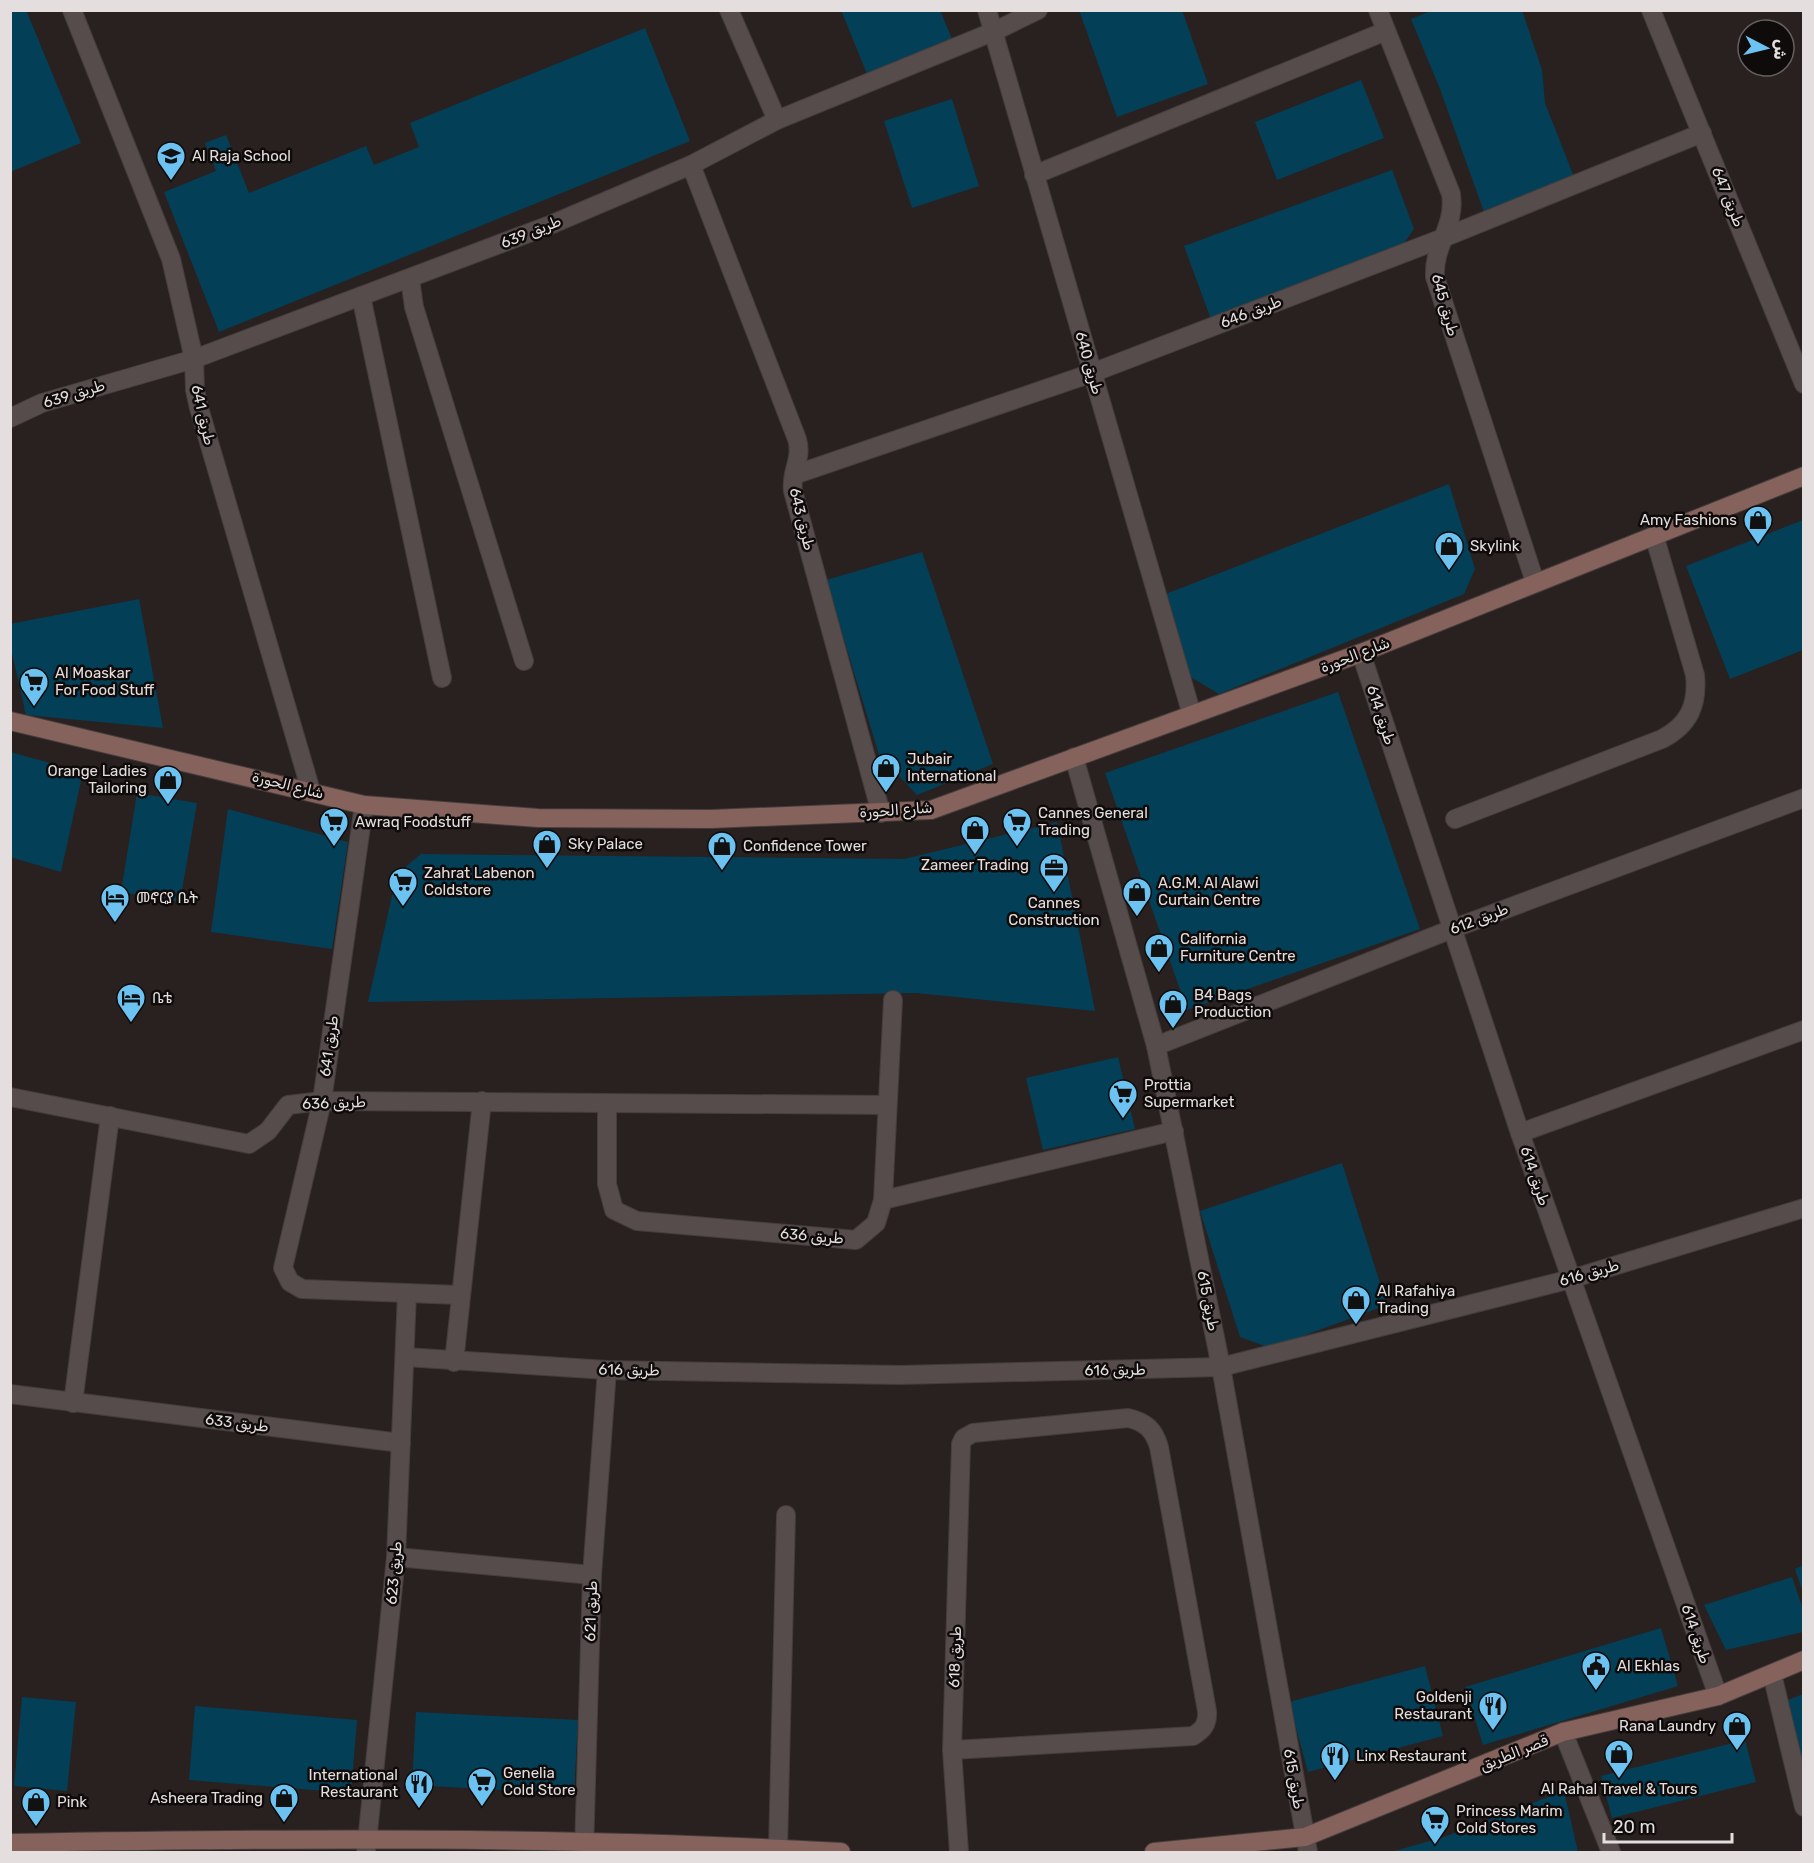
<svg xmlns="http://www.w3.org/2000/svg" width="1814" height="1863" font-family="Rubik,Cairo,'Noto Sans Ethiopic',sans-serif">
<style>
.building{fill:#043f58}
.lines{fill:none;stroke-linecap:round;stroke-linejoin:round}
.lane-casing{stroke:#443d3c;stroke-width:20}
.street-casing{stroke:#443d3c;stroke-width:20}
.secondary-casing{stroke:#443d3c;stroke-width:20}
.lane{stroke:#554c4b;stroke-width:18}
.street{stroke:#554c4b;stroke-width:18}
.secondary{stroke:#86625c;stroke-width:18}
.labels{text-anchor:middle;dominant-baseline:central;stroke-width:5;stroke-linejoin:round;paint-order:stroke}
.poi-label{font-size:15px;fill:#e4dfde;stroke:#0f0b0b;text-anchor:start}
.street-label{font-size:15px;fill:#e4dfde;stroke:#0f0b0b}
</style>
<rect width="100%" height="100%" fill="#28211f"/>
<g class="building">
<polygon points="10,10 26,10 81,143 10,172"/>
<polygon points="841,10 940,10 952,39 867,74"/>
<polygon points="1079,10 1182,10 1208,84 1117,117"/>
<polygon points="1433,10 1522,10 1542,70 1545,103 1574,177 1484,212 1440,89 1411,19"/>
<polygon points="645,28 690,141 219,332 164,192 216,171 205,143 226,135 249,193 366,146 374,165 419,147 410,123"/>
<polygon points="1361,80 1384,138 1277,180 1255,122"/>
<polygon points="952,99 979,186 912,208 884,121"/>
<polygon points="1392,170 1414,229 1397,253 1212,322 1184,246"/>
<polygon points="1449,484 1475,569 1464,594 1219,694 1187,675 1163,595"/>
<polygon points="1803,520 1803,650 1730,679 1686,566"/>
<polygon points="922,552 993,764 917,795 879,755 826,580"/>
<polygon points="139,599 163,728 26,715 10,644 10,624"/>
<polygon points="1338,692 1420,929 1187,1010 1105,773"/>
<polygon points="10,752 83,772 61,872 10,857"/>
<polygon points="137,793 197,803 180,902 121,892"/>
<polygon points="228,809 348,842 332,949 211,932"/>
<polygon points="1057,822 1095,1011 916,993 368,1002 397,874 421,854 904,859"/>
<polygon points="1118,1057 1135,1129 1043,1150 1026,1078"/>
<polygon points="1342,1163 1387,1305 1270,1348 1240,1337 1200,1211"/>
<polygon points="1803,1565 1803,1593 1795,1569"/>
<polygon points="1792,1577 1803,1609 1803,1632 1726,1650 1704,1605"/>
<polygon points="1661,1628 1678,1686 1483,1745 1465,1687"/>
<polygon points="1425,1666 1443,1736 1308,1772 1289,1702"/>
<polygon points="1803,1694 1803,1770 1802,1770 1788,1700"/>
<polygon points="22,1697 76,1702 67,1791 14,1786"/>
<polygon points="195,1706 357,1720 351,1793 189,1780"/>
<polygon points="416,1712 578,1720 574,1794 412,1785"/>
<polygon points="1745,1740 1756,1782 1612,1818 1601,1776"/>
<polygon points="1564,1791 1578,1852 1391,1852 1444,1837"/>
</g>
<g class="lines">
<g class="lane-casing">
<g id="lane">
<polyline points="410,279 414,307 524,661"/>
<polyline points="361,296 442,678"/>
<path d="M1455,819L1662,739C1689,725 1698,705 1695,675L1654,535"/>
<polyline points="1772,1674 1804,1807"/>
<path d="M952,1750L1193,1736C1203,1730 1208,1724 1207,1711L1159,1447C1154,1430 1146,1422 1128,1418L973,1433L964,1438L961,1444L952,1750L959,1852"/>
<polyline points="778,1849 786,1515"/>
</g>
</g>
<g class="street-casing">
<g id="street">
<polyline points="72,10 171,259 194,359 195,390 199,408 311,791"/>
<polyline points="729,10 777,120"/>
<polyline points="987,10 1192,715"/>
<path d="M1378,10L1451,194C1456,227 1433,245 1435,277L1535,582"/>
<polyline points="1651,10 1804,384"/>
<path d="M691,165L797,439C803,459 790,472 793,491L881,813"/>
<polyline points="1034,175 1386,31"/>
<polyline points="10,418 42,403 194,359 550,225 691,165 777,120 995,31 1038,10"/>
<polyline points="794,475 1092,373 1443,238 1702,133"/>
<polyline points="1361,653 1520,1133 1718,1696"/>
<polyline points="1074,757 1156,1046 1221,1367 1308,1852"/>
<polyline points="364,805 322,1101 283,1268 290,1282 302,1289 459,1295"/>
<polyline points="1156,1046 1452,929 1804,798"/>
<polyline points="10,1097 249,1144 268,1131 288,1105 322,1101 887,1105"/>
<polyline points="607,1103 607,1184 614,1210 637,1221 856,1240 876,1223 883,1200 893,1000"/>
<polyline points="1520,1133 1804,1030"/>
<polyline points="883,1200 1174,1131"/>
<polyline points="405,1357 607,1370 901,1375 1221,1367 1571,1279 1804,1208"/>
<polyline points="454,1362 482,1101"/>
<polyline points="10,1394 401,1443"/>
<polyline points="73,1403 110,1116"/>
<polyline points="396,1557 592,1575"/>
<polyline points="1563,1732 1611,1852"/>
<polyline points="366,1852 396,1557 407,1293"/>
<polyline points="584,1852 592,1575 607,1370"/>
</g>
</g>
<g class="secondary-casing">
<g id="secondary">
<polyline points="10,721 364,805 538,818 711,819 931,810 1361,653 1804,476"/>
<path d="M10,1843C287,1838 565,1836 841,1852"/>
<polyline points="1154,1852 1305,1837 1563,1732 1718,1696 1804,1660"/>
</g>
</g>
<use href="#lane" class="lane"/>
<use href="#street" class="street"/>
<use href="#secondary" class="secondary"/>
</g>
<defs>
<g id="school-pin" transform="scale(1.5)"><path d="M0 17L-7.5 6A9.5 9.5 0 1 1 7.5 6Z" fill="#6cc3f2" stroke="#0f0b0b"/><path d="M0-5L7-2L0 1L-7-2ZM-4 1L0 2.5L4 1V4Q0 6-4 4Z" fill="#111"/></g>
<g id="shop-pin" transform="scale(1.5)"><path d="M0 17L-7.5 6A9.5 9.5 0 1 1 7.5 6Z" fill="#6cc3f2" stroke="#0f0b0b"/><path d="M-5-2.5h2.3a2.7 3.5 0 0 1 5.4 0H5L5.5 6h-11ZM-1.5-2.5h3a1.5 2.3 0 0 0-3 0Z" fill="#111"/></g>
<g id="supermarket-pin" transform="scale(1.5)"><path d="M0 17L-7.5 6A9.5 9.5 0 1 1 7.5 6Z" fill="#6cc3f2" stroke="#0f0b0b"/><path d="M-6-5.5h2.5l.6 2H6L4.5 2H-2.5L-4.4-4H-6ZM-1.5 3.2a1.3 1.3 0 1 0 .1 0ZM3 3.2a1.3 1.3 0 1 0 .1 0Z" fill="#111"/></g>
<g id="office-pin" transform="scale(1.5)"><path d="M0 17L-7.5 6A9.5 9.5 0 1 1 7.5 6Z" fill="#6cc3f2" stroke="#0f0b0b"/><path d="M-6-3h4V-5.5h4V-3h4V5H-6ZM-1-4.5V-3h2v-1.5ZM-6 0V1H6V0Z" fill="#111"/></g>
<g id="hotel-pin" transform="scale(1.5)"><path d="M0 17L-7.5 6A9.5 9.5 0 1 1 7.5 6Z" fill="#6cc3f2" stroke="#0f0b0b"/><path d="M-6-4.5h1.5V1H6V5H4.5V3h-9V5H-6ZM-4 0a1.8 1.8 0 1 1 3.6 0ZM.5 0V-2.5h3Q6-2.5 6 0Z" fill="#111"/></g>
<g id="civic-pin" transform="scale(1.5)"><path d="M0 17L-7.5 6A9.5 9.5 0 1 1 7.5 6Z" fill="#6cc3f2" stroke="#0f0b0b"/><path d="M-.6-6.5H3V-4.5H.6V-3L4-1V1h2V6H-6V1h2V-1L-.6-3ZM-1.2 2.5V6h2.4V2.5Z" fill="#111"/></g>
<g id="restaurant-pin" transform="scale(1.5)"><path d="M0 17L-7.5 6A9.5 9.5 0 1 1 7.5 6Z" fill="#6cc3f2" stroke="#0f0b0b"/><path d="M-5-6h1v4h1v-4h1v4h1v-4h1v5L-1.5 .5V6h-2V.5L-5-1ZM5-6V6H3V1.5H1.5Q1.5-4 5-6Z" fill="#111"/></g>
</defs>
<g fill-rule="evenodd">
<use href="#school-pin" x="171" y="156"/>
<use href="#shop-pin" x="1758" y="520"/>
<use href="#shop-pin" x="1449" y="546"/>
<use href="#supermarket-pin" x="34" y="682"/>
<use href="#shop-pin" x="886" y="768"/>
<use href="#shop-pin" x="168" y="780"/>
<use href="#supermarket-pin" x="334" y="822"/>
<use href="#supermarket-pin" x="1017" y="822"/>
<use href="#shop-pin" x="975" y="830"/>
<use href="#shop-pin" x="547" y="844"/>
<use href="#shop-pin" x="722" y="846"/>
<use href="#office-pin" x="1054" y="868"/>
<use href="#supermarket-pin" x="403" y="882"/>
<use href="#shop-pin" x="1137" y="892"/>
<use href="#hotel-pin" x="115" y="898"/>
<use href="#shop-pin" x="1159" y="948"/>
<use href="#hotel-pin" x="131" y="998"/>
<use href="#shop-pin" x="1173" y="1004"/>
<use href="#supermarket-pin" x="1123" y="1094"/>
<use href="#shop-pin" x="1356" y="1300"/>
<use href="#civic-pin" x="1596" y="1666"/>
<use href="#restaurant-pin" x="1493" y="1706"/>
<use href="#shop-pin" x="1737" y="1726"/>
<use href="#shop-pin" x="1619" y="1754"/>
<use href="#restaurant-pin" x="1335" y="1756"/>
<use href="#supermarket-pin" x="482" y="1782"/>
<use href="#restaurant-pin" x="419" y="1784"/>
<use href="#shop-pin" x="284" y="1798"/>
<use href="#shop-pin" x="36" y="1802"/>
<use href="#supermarket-pin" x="1435" y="1820"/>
</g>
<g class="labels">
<g class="poi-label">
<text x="192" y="156">Al Raja School</text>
<text x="1737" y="520" text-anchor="end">Amy Fashions</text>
<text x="1470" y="546">Skylink</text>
<text x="55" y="673">Al Moaskar<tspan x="55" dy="17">For Food Stuff</tspan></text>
<text x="907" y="759">Jubair<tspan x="907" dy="17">International</tspan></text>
<text x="147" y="771" text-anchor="end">Orange Ladies<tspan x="147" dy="17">Tailoring</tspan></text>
<text x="1038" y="813">Cannes General<tspan x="1038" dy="17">Trading</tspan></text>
<text x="355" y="822">Awraq Foodstuff</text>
<text x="568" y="844">Sky Palace</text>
<text x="743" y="846">Confidence Tower</text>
<text x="975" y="865" text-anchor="middle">Zameer Trading</text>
<text x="424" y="873">Zahrat Labenon<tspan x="424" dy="17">Coldstore</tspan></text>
<text x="1158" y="883">A.G.M. Al Alawi<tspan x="1158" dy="17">Curtain Centre</tspan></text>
<text x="136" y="898">መኖርያ ቤት</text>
<text x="1054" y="903" text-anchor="middle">Cannes<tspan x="1054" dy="17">Construction</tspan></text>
<text x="1180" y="939">California<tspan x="1180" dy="17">Furniture Centre</tspan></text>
<text x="1194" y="995">B4 Bags<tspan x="1194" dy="17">Production</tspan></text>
<text x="152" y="998">ቤቴ</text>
<text x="1144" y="1085">Prottia<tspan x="1144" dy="17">Supermarket</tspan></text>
<text x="1377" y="1291">Al Rafahiya<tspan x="1377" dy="17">Trading</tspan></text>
<text x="1617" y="1666">Al Ekhlas</text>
<text x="1472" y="1697" text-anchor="end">Goldenji<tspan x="1472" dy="17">Restaurant</tspan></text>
<text x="1716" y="1726" text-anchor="end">Rana Laundry</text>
<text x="1356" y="1756">Linx Restaurant</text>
<text x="503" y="1773">Genelia<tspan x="503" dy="17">Cold Store</tspan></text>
<text x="398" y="1775" text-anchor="end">International<tspan x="398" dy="17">Restaurant</tspan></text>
<text x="1619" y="1789" text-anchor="middle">Al Rahal Travel &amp; Tours</text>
<text x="263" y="1798" text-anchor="end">Asheera Trading</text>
<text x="57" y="1802">Pink</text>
<text x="1456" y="1811">Princess Marim<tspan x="1456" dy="17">Cold Stores</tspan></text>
</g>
<g class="street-label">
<text transform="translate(1728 197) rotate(68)">طريق 647</text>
<text transform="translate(531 232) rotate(-22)">طريق 639</text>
<text transform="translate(1445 305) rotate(74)">طريق 645</text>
<text transform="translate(1251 312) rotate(-21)">طريق 646</text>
<text transform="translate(1089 363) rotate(74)">طريق 640</text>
<text transform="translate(74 394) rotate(-17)">طريق 639</text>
<text transform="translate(203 415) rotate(77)">طريق 641</text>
<text transform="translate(802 519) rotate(76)">طريق 643</text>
<text transform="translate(1355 655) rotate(-21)">شارع الحورة</text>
<text transform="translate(1381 715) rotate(72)">طريق 614</text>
<text transform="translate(288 785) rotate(14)">شارع الحورة</text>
<text transform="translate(896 810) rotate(-4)">شارع الحورة</text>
<text transform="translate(1479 919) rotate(-21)">طريق 612</text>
<text transform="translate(329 1046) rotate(-82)">طريق 641</text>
<text transform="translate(334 1103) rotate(-2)">طريق 636</text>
<text transform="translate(1535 1176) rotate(71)">طريق 614</text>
<text transform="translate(812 1236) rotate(5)">طريق 636</text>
<text transform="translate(1589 1273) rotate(-16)">طريق 616</text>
<text transform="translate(1208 1301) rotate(79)">طريق 615</text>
<text transform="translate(629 1370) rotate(1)">طريق 616</text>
<text transform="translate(1115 1370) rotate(-1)">طريق 616</text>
<text transform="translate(237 1423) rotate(7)">طريق 633</text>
<text transform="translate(394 1573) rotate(-85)">طريق 623</text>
<text transform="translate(591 1611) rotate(-88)">طريق 621</text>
<text transform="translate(1696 1634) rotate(71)">طريق 614</text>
<text transform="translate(955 1657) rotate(-88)">طريق 618</text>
<text transform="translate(1514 1753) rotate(-22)">قصر الطريق</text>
<text transform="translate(1294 1779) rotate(80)">طريق 615</text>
</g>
</g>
<rect width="1814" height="1863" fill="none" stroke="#e4dfde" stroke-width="24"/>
<g transform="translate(1766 48) rotate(97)"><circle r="28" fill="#0f0b0b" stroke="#64605f" stroke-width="1.5"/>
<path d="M0-4.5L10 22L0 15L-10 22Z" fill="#6cc3f2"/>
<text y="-9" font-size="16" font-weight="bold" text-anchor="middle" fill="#e4dfde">ش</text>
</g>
<path d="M1604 1833v9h128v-9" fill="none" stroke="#e4dfde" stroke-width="3"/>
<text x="1613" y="1833" font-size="18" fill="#e4dfde" stroke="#0f0b0b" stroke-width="4.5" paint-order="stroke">20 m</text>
</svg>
